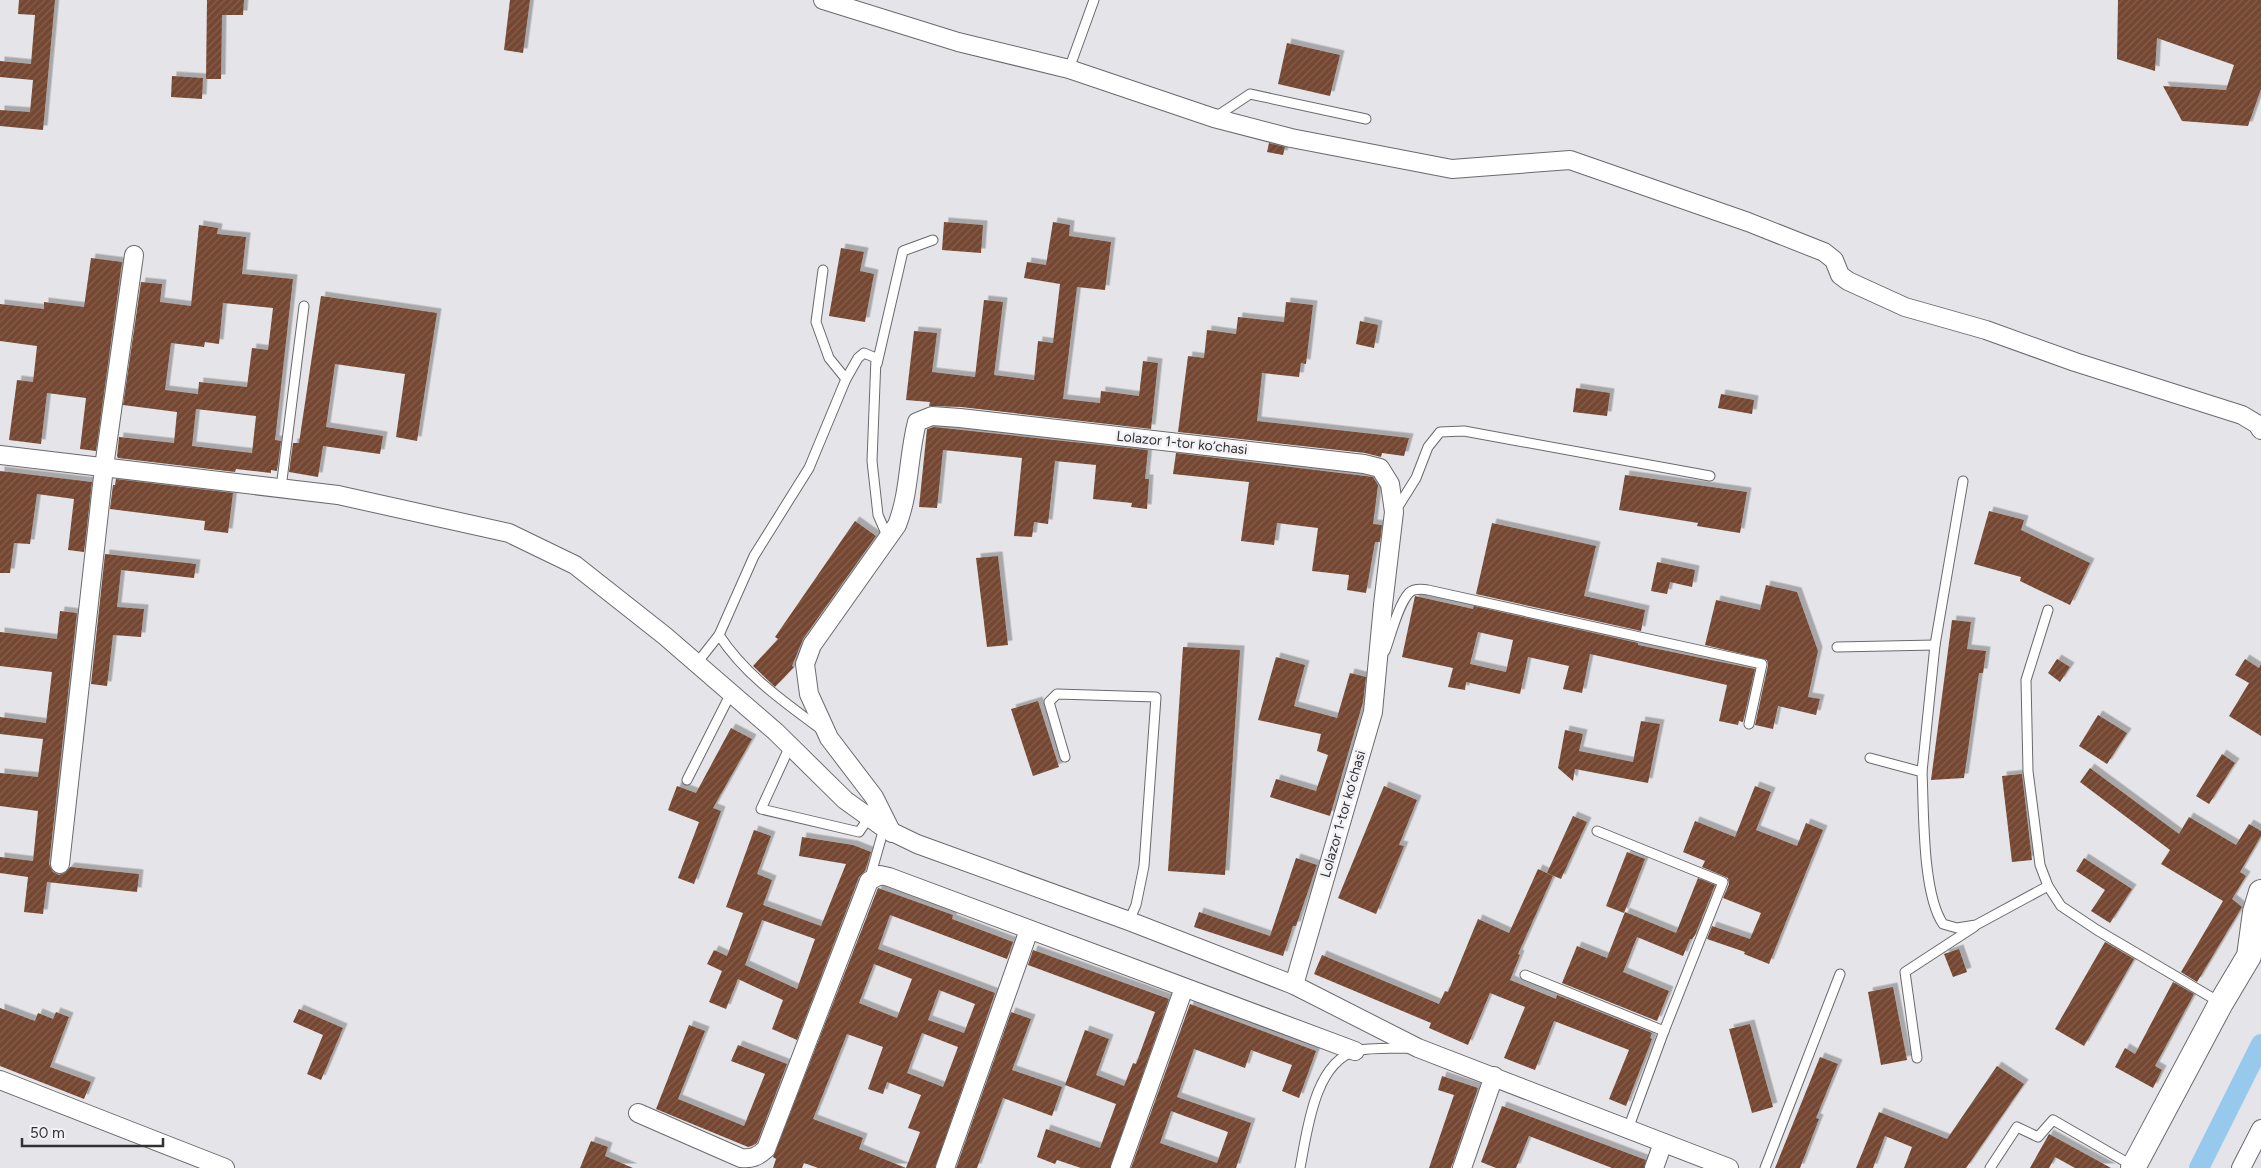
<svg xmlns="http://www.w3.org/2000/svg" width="2261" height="1168" font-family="Figtree,sans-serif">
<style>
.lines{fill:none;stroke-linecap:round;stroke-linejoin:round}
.canal{stroke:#96c9eb;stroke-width:20}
.building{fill:url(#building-hatch);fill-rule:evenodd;filter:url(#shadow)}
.lane-casing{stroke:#6a6a6e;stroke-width:11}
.street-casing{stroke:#6a6a6e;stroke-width:20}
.secondary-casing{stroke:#6a6a6e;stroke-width:26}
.lane{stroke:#fff;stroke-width:9}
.street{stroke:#fff;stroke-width:18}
.secondary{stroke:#fff;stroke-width:24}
.labels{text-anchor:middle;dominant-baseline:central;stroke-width:5;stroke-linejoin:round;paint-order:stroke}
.street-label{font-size:14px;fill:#313132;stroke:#f2f2f6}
</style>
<defs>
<pattern id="building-hatch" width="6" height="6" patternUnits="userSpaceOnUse" patternTransform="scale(1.25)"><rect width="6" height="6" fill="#744730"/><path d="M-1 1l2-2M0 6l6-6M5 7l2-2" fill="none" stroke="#835f4d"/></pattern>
<filter id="shadow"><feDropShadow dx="4.5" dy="-4.5" stdDeviation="0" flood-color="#0004"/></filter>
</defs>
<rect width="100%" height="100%" fill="#e5e5e9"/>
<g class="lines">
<polyline class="canal" points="2199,1168 2261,1044"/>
</g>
<g class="building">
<polygon points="19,0 55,0 43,130 0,126 0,110 30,112 33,80 0,77 0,61 31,64 35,15 18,14"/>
<polygon points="207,0 244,0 243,15 222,15 221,79 206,79"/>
<polygon points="510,0 530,0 523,53 504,50"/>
<polygon points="2118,0 2261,0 2261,89 2248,126 2182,121 2163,86 2226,90 2234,65 2157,38 2155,71 2117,59"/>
<polygon points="1287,43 1340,55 1330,96 1278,84"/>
<polygon points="172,76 203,78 202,99 171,97"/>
<polygon points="1269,143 1285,147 1283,155 1267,152"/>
<polygon points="944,222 983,225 981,253 942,250"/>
<polygon points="1053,222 1070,225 1069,236 1111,242 1105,290 1077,287 1063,399 1100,403 1101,391 1139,396 1143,361 1158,363 1151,429 961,407 929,406 930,402 906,400 914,331 937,333 932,372 975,377 984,300 1003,302 994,375 1034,380 1038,341 1053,343 1060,284 1024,278 1027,262 1046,265"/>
<path d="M199,225L218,228L217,234L246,237L242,274L293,279L275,440L281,441L277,471L271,470V473L236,469L235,472L118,458L117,456L119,437L174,443L177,412L123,405L141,282L162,284L160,302L191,306ZM223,303L273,308L268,350L252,348L247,387L199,382L198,394L165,390L171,343L204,347L205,342L219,344ZM196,409L256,416L252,453L192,446Z"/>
<polygon points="841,248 864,252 860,271 874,274 865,322 829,316"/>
<polygon points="91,258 122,262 96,451 80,449 86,398 47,393 41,444 9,440 17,380 33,382 37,346 0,341 0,304 44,309 44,302 84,307"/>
<polygon points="321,296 437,313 417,441 396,437 405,374 335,364 326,427 383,436 380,454 323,446 318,477 289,472 293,443 299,443"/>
<polygon points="1286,302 1313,305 1306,364 1301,363 1299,377 1262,373 1257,421 1409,438 1404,456 1382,453 1381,457 1365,453 1178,432 1188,356 1204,358 1207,330 1236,334 1238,317 1284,322"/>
<polygon points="1360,321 1378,325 1374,348 1356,344"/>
<polygon points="1576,388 1610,393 1607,416 1573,412"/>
<polygon points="1721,394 1754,400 1752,414 1718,408"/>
<polygon points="934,427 1148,450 1145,479 1149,479 1147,509 1131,507 1132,503 1093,499 1096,465 1055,461 1048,524 1034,522 1032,537 1014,536 1022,458 943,450 937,508 919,507 927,429"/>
<polygon points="1176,453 1373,477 1378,485 1373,524 1382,525 1380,542 1375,542 1366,593 1347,590 1349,575 1312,571 1318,528 1277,523 1274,545 1241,541 1249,482 1173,474"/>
<polygon points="0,471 92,482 84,552 68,550 74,499 37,494 30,544 14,543 10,573 0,573"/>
<polygon points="1625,475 1747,492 1740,533 1697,526 1698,523 1619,510"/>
<polygon points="116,479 233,493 228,533 204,530 205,521 110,509 113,485 115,485"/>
<polygon points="1989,511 2024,520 2021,530 2090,563 2070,605 2020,581 2021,577 1974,564"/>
<polygon points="855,521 876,536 803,639 792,666 794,667 775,687 753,666 778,639 775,637"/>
<polygon points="1492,523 1596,546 1584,596 1645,610 1641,631 1476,594"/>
<polygon points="105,554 196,564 194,578 121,570 117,607 144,609 141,637 113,635 107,686 91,684"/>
<polygon points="998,556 1008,645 987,647 976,558"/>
<polygon points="1657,562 1695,570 1692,587 1670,582 1667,594 1651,591"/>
<polygon points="1766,585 1797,592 1818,651 1808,697 1820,699 1816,715 1778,706 1773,729 1755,725 1768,665 1767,660 1705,645 1716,600 1760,610"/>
<path d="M1415,596L1473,609L1474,606L1638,643V645L1755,669L1743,722L1739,721L1738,725L1719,721L1727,685L1590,654L1582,693L1563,689L1569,666L1528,657L1520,694L1466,682L1465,690L1448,687L1453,668L1402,657ZM1478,632L1513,640L1506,672L1470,664Z"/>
<polygon points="60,611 77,613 49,864 53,872 59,875 65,873 70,867 139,874 137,892 47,882 43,914 24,912 28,877 0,873 0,857 33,861 38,811 0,806 0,773 38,777 43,739 0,734 0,717 46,723 52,672 0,666 0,632 57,639"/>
<polygon points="1952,620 1971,622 1967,649 1986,651 1983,673 1979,673 1964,778 1931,780"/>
<polygon points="1183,647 1240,650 1225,875 1168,871"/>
<polygon points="1276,657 1305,665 1294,706 1337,718 1350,673 1366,677 1363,702 1330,816 1270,797 1276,779 1316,791 1328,755 1317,751 1321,734 1258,720"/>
<polygon points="2057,659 2070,667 2060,682 2048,673"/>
<polygon points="2245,659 2259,668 2261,664 2261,736 2229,716 2249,683 2235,675"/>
<polygon points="1038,701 1059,767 1033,776 1011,709"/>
<polygon points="2098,715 2127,733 2107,764 2079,746"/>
<polygon points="1641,721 1660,724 1648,783 1575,769 1573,781 1558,768 1565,730 1583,734 1579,751 1633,762"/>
<polygon points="731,728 752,739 713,808 721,811 694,884 678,878 699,822 668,810 677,786 696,793"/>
<polygon points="2222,754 2235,763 2209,804 2196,796"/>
<polygon points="2090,768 2179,834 2189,817 2236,845 2249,824 2261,831 2261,836 2240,872 2246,876 2232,899 2242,907 2197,982 2181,972 2223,901 2161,864 2170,850 2080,782"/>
<polygon points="2022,774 2032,860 2012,862 2002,776"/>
<polygon points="1384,786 1417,800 1399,845 1404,846 1376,914 1338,898"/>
<polygon points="1755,786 1771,792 1756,830 1797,846 1806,823 1823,830 1769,964 1744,954 1745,952 1707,939 1712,926 1750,939 1761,913 1723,898 1729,884 1728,878 1702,867 1705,861 1683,852 1695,821 1735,837"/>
<polygon points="1573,816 1587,822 1561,879 1547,873"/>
<path d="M754,830L771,836L757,874L772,880L763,905L821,926L846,864L799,856L802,837L853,845L871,852L865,871L859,877L797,1040L772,1029L783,1000L738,979L726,1009L709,1002L722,971L707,964L714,950L727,956L743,913L726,907ZM762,920L815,939L797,989L745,965Z"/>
<polygon points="1627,852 1645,859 1624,913 1606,906"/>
<polygon points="1296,858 1317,865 1296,926 1293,926 1283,956 1194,927 1199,912 1270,936"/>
<polygon points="2084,858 2132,889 2110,923 2091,911 2105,890 2076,871"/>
<polygon points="1538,869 1553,876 1518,954 1520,955 1510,980 1556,999 1557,995 1652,1033 1650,1038 1652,1039 1626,1106 1609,1099 1629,1050 1554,1021 1535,1070 1504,1058 1525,1007 1490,993 1468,1045 1429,1028 1431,1023 1314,974 1322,955 1439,1004 1445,991 1448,992 1478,919 1509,933"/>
<polygon points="1698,878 1715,885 1695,935 1692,939 1690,939 1683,956 1637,937 1623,972 1669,991 1657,1021 1562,983 1577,946 1607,958 1625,912 1676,933"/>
<path d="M878,888L953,915L952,919L1013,942L1007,959L890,915L878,949L995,993L935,1168H906L920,1132L908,1128L921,1095L887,1082L883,1094L868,1089L883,1047L847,1034L813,1119L863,1138L859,1149L906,1168H818L804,1163L802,1168H773L776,1159L773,1157ZM874,964L912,979L897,1018L859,1003ZM939,990L975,1004L964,1033L928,1020ZM922,1033L958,1047L943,1087L907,1073Z"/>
<polygon points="2105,942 2134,959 2084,1046 2055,1029"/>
<polygon points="1959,949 1967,972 1953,977 1944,954"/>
<polygon points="1033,950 1169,999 1110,1168 1081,1168 1057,1160 1055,1164 1037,1157 1046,1129 1100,1148 1116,1104 1065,1085 1085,1030 1109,1039 1096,1075 1124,1086 1133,1063 1136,1064 1155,1012 1028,965"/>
<polygon points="2173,982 2194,994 2155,1066 2162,1070 2153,1088 2115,1067 2125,1048 2135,1054"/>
<polygon points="1893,987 1907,1060 1881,1065 1868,992"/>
<path d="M1190,1004L1316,1051L1299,1098L1282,1091L1292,1065L1251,1050L1245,1068L1194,1049L1177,1097L1251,1123L1236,1168H1131ZM1171,1111L1228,1132L1217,1163L1160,1143Z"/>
<polygon points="0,1008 35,1021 38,1013 53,1019 56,1012 69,1017 50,1067 91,1082 84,1099 0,1066"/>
<polygon points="299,1009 343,1028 321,1080 307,1074 323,1035 293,1022"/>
<polygon points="1011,1012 1031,1019 1012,1070 1062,1087 1052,1116 1003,1098 977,1168 956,1168"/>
<polygon points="1750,1024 1773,1107 1752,1113 1729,1029"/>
<polygon points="689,1025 705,1031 678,1099 744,1126 765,1074 731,1061 738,1045 787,1064 757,1143 752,1146 748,1147 656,1109"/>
<polygon points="1820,1057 1838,1064 1816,1118 1819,1119 1800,1168 1775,1168"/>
<polygon points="1997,1066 2024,1084 1966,1168 1904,1168 1912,1147 1885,1136 1873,1168 1856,1168 1879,1112 1947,1139"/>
<polygon points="1442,1076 1478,1088 1451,1168 1429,1168 1454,1095 1438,1090"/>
<polygon points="1502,1106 1646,1160 1644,1168 1612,1168 1529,1136 1516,1168 1496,1168 1481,1162"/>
<polygon points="2049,1134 2111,1168 2075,1168 2055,1157 2049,1168 2030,1168"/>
<polygon points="591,1141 608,1147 605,1156 633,1168 580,1168"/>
</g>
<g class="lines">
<g class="lane-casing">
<g id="lane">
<polyline points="1069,69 1094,0"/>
<polyline points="1214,118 1250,94 1366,119"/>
<polyline points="823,270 816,322 829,358 846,379"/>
<polyline points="877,364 903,251 933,240"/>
<polyline points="281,488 304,306"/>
<polyline points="1396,510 1416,478 1428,447 1440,432 1464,431 1710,476"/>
<polyline points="2048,610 2026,680 2028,771 2040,865 2048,886 2061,906 2097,930 2221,1003"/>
<path d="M719,635C745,675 784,702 822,730"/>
<polyline points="1837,647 1935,645"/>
<path d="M1385,651C1391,635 1398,605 1409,593C1414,588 1422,589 1428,590L1762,664L1749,724"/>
<polyline points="697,663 719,635 754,556 809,468 846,379 858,358 864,353 876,358 872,461 878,515 888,538"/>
<polyline points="790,746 761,809 859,832 868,819"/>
<polyline points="1065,757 1049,702 1057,694 1156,697 1144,866 1136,905 1129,921"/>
<path d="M1870,758L1922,772C1924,811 1922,893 1943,924L1957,928L1976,925L2048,886"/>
<polyline points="1922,772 1935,645 1963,481"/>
<polyline points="687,780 731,693"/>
<polyline points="1597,831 1723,882 1664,1031 1628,1129"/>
<polyline points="869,881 884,828"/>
<polyline points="1525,975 1664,1031"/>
<polyline points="1917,1058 1905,972 1974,927"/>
<path d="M1300,1168C1307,1133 1314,1062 1356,1051C1372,1047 1393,1049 1410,1048"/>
<polyline points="1765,1168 1840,974"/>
<polyline points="1990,1168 2017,1127 2038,1137 2053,1120 2133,1166"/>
</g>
</g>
<g class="street-casing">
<g id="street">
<polyline points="823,0 958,42 1069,69 1214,118 1291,138 1452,169 1570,160 1748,222 1824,252 1834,260 1840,275 1848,281 1905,307 1986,330 2075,362 2242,415 2257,424 2261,430"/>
<polyline points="0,455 338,495 509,533 575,565 665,636 776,732 845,800 884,828 917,844 1129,921 1294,985 1418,1048 1729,1168"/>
<path d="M892,833L874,797L829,738L809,694L805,664L812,645L897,525C910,492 908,456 917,422L932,416L960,418L1364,464L1380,468L1390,484L1394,512L1383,605L1373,712L1294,985"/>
<polyline points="60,864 104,467 134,255"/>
<polyline points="0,1080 225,1168"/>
<path d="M638,1113L741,1158C752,1159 757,1157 766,1149L869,881L880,875L889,877L1355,1051"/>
<polyline points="945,1168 1029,930"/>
<polyline points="1120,1168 1184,988"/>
<polyline points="1462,1168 1494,1076"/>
<polyline points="1654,1168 1663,1143"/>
<polyline points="2241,1168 2261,1129"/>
</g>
</g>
<g class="secondary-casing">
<polyline id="secondary" points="2133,1168 2221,1003 2249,956 2255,912 2261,892"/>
</g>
<use href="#lane" class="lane"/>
<use href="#street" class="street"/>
<use href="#secondary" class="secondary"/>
</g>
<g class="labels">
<g class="street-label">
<text transform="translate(1182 443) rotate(6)">Lolazor 1-tor ko‘chasi</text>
<text transform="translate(1343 814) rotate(-74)">Lolazor 1-tor ko‘chasi</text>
</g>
</g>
<path d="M22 1138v8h141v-8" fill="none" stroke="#313132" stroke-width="2.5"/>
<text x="30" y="1138" font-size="15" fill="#313132" stroke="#f2f2f6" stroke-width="4" paint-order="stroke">50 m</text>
</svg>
